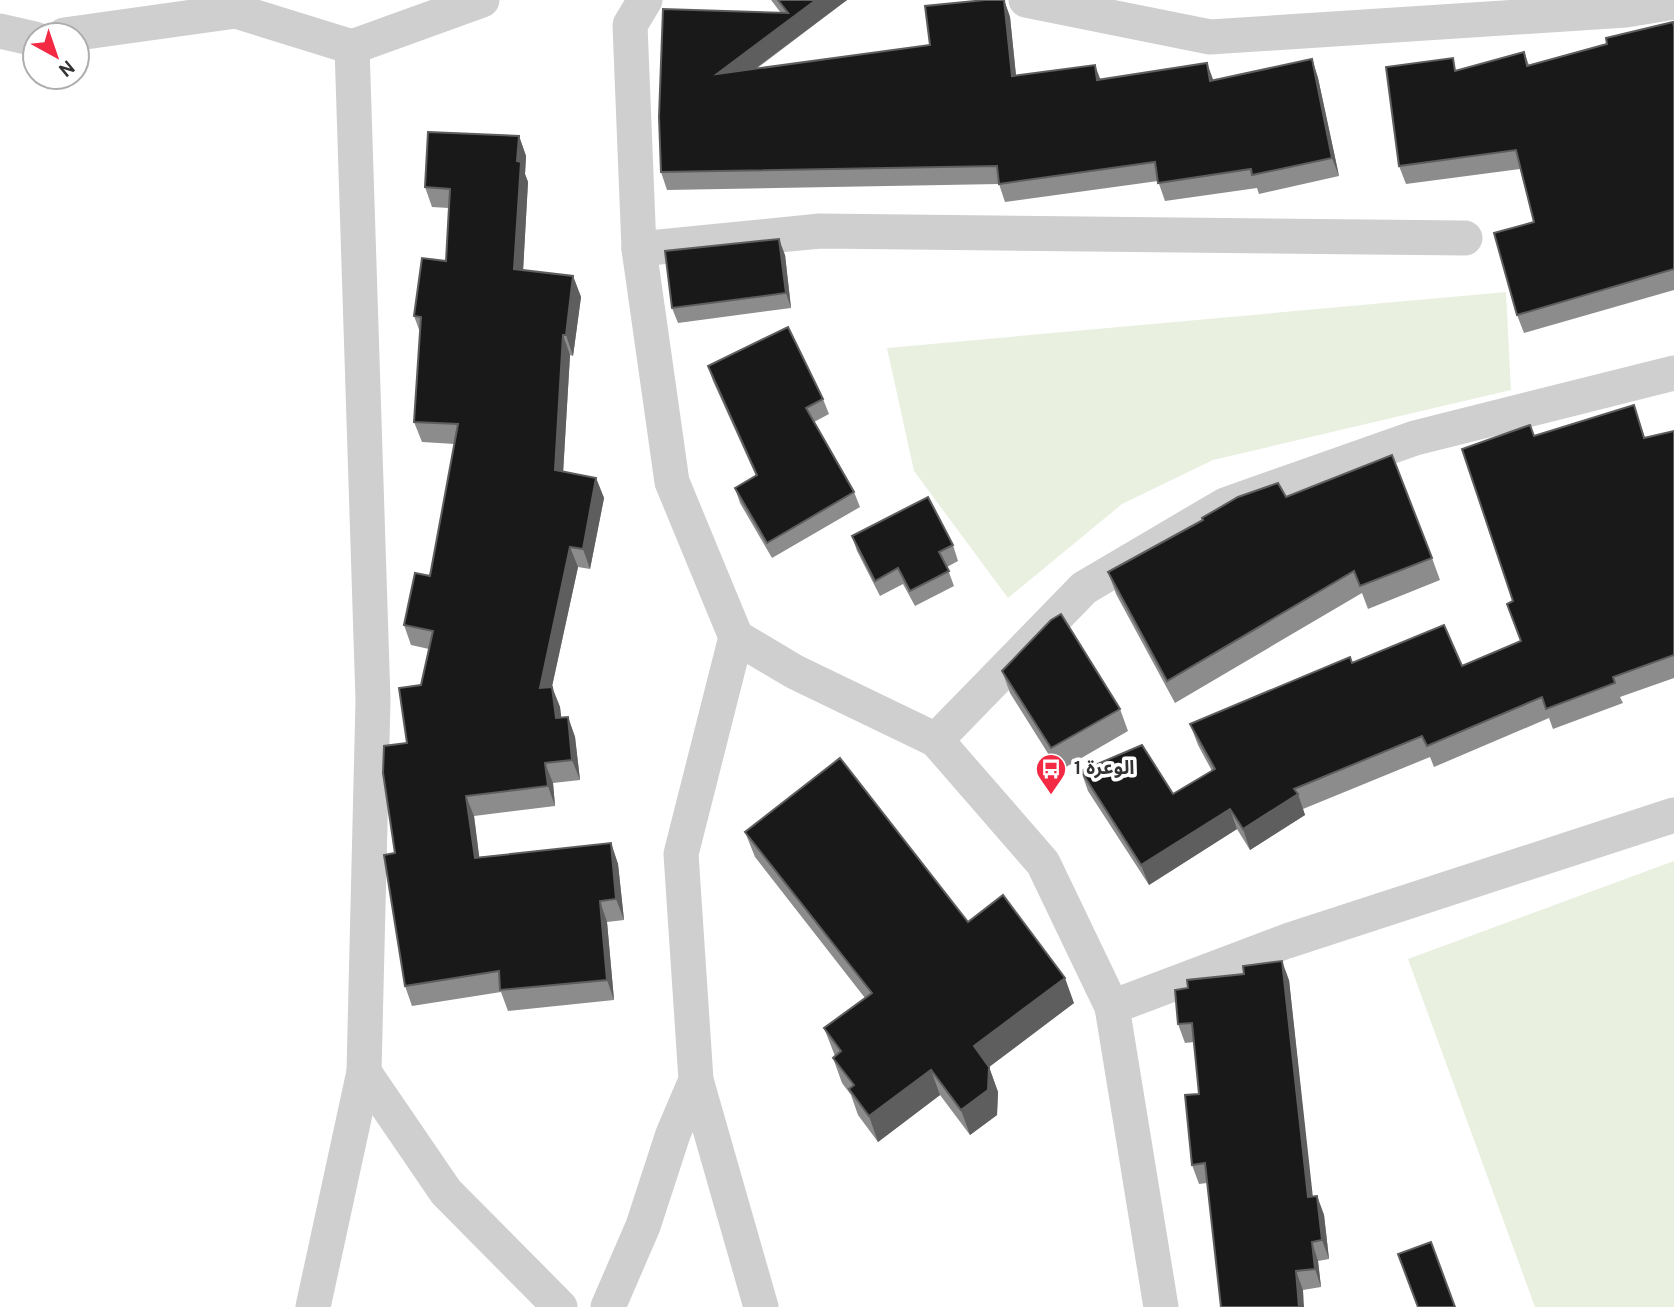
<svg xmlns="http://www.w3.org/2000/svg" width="1674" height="1307" font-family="Overpass,'Noto Sans Arabic',sans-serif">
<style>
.green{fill:#e9f0e0}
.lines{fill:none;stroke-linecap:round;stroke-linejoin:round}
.minor{stroke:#cfcfcf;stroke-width:35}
.wall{fill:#8c8c8c}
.shaded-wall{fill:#5e5e5e}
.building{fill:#191919;stroke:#5e5e5e;stroke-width:2}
.labels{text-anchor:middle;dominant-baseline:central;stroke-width:7;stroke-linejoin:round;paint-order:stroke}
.poi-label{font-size:19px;font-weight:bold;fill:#323232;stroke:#fff;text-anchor:start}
</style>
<rect width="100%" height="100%" fill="#fff"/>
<g class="green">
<polygon points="1506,292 1511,390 1213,460 1122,504 1008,598 914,471 887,348"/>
<polygon points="1674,861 1674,1307 1535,1307 1408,959"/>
</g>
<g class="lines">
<g class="minor">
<polyline points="645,0 630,25 639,249 672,482 736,637 795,672 936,740 1043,863 1112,1007 1161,1307"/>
<polyline points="1026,0 1210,37 1626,10 1674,2"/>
<polyline points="0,31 35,39"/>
<polyline points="64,35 236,11 352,47 482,0"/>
<polyline points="639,249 820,231 1465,238"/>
<polyline points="736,637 681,854 696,1080 761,1307"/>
<polyline points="936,740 1084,588 1225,505 1415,438 1674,373"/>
<polyline points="1112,1007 1287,941 1674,815"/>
<polyline points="364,1072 446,1192 560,1307"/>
<polyline points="313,1307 364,1072 373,700 352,47"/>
<polyline points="608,1307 643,1226 673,1134 696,1080"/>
</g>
</g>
<g class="wall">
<polygon points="771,0 847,0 756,69 930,45 1004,0 1010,17 1016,76 1101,80 1213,80 1312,59 1318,78 1339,176 1259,194 1257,188 1165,201 1158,181 1005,202 999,184 667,190 661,172 781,13"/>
<polygon points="1674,25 1674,290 1524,333 1517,315 1534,222 1520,169 1406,184 1399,166 1458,70 1524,52 1529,65"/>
<polygon points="519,136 526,156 525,174 528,182 523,270 573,276 581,297 573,356 570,355 563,472 596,478 604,498 590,569 578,567 552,687 560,707 561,718 568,717 575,737 580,780 553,783 555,806 474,816 479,857 611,843 618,864 624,920 607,922 614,1000 508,1011 501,992 412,1006 405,986 395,853 407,743 429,649 411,645 404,625 430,576 455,444 422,442 414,422 420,332 414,316 446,261 449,208 432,207 425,187"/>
<polygon points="785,255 791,308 678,323 672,308"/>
<polygon points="708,366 823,399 829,414 814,422 854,492 860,507 772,558 740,503 735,488 756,476 713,381"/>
<polygon points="1634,405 1645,438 1674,431 1674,678 1620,697 1623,703 1553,729 1549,718 1434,767 1430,757 1303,809 1305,815 1250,850 1237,829 1149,885 1088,791 1081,771 1173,794 1212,771 1198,745 1190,724 1352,663 1462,666 1521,641 1513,601 1534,436"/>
<polygon points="1286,497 1432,558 1440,580 1368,609 1362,593 1175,703 1116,594 1108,572"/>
<polygon points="852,536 953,545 958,561 947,567 954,586 915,606 903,584 880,596 857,551"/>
<polygon points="1002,671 1120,709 1128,731 1059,771 1010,693"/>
<polygon points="745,832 968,922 1074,1003 989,1067 998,1092 997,1115 970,1135 940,1095 878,1142 858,1115 851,1095 842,1083 833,1058 835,1056 824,1028 865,998 755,857"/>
<polygon points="1289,980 1312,1197 1317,1196 1324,1215 1329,1259 1318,1261 1321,1287 1303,1290 1207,1183 1199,1184 1192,1165 1199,1094 1194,1042 1185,1043 1178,1024"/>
</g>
<g class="shaded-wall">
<polygon points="816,0 847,0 724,92 717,74"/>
<polygon points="1004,0 1010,17 1018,95 1012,76"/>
<polygon points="1312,59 1318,78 1339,176 1332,158"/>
<polygon points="1207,63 1214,82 1210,81"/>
<polygon points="1095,65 1102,84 1097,80"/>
<polygon points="519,136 526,156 525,174 528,182 522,290 514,269"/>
<polygon points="779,239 785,255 791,308 786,293"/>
<polygon points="573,276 581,297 573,356 566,335"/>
<polygon points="563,335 570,355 562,491 555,470"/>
<polygon points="596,478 604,498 590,569 583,549"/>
<polygon points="570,547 578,567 547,709 540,688"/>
<polygon points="552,687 560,707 564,739 556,718"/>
<polygon points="568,717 575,737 580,780 572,760"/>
<polygon points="545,763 553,783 555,806 548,786"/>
<polygon points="1298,794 1305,815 1250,850 1243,829"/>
<polygon points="466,796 474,816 482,878 475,858"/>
<polygon points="1230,809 1237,829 1149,885 1141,865"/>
<polygon points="611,843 618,864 624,920 616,899"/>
<polygon points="600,901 607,922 614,1000 607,980"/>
<polygon points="1282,961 1289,980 1315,1216 1308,1197"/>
<polygon points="1065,978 1074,1003 989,1067 998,1092 997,1115 970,1135 961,1110 974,1046"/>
<polygon points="931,1070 940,1095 878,1142 869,1116"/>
<polygon points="1317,1196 1324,1215 1329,1259 1322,1240"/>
<polygon points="1312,1242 1318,1261 1321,1287 1315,1269"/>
<polygon points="1296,1271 1303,1290 1304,1307 1299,1307"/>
</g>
<g class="building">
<polygon points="778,0 816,0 717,74 930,45 925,6 985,0 1004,0 1012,76 1095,65 1097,80 1207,63 1210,81 1312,59 1332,158 1252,175 1251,169 1158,183 1155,162 999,184 997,166 661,172 659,117 663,9 788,13"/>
<polygon points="1673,22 1674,27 1674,269 1517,315 1494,233 1534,222 1516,150 1399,166 1386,67 1453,58 1455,71 1524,52 1527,66 1607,44 1606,38"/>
<polygon points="428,132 519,136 517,161 521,162 514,269 573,276 566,335 563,335 555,470 596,478 583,549 570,547 540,688 552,687 556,718 568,717 572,760 545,763 548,786 466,796 475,858 611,843 616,899 600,901 607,980 500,990 499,971 405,986 384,855 395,853 383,773 384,746 407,743 399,688 421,685 433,631 404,625 415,573 430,576 458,424 414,422 421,317 414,316 422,258 446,261 450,189 425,187"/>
<polygon points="779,239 786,293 672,308 665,251"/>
<polygon points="788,327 823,399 806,408 854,492 767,543 735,488 757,475 708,366"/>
<polygon points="1634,405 1644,438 1674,431 1674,655 1613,677 1615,683 1546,709 1542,697 1427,746 1422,736 1294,789 1298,794 1243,829 1230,809 1141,865 1081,771 1142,745 1173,794 1215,769 1190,724 1350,657 1352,663 1444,625 1462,666 1521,641 1507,604 1513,601 1462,449 1530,425 1534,436"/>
<polygon points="1392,455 1432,558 1360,586 1354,571 1167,681 1108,572 1203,520 1202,518 1238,497 1278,483 1286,497"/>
<polygon points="928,497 953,545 939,552 949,571 910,591 898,568 875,581 852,536"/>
<polygon points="1061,614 1120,709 1051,748 1002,671 1051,620"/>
<polygon points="840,758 968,922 1003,895 1065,978 974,1046 989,1067 988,1090 961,1110 931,1070 869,1116 849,1089 854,1085 833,1058 841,1051 824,1028 872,993 745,832"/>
<polygon points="1282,961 1308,1197 1317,1196 1322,1240 1312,1242 1315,1269 1296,1271 1299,1307 1221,1307 1205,1163 1192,1165 1185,1095 1199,1094 1192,1023 1178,1024 1175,990 1188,988 1187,980 1244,974 1243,966"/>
<polygon points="1431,1242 1455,1307 1418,1307 1398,1254"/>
</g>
<defs>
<g id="bus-pin" transform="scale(1.575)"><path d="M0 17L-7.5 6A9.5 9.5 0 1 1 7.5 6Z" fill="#f42944" stroke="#fff"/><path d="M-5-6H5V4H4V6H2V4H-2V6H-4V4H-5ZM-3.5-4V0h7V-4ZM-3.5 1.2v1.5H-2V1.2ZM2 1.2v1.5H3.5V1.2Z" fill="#fff"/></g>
</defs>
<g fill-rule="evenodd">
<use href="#bus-pin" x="1051" y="769"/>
</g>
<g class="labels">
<g class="poi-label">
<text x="1074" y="769">الوعرة 1</text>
</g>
</g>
<g transform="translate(56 56) rotate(140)"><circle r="33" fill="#ffffff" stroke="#adadad" stroke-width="2"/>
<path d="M0-5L12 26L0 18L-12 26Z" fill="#f42944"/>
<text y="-10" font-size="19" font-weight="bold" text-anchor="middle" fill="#323232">N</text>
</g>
</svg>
